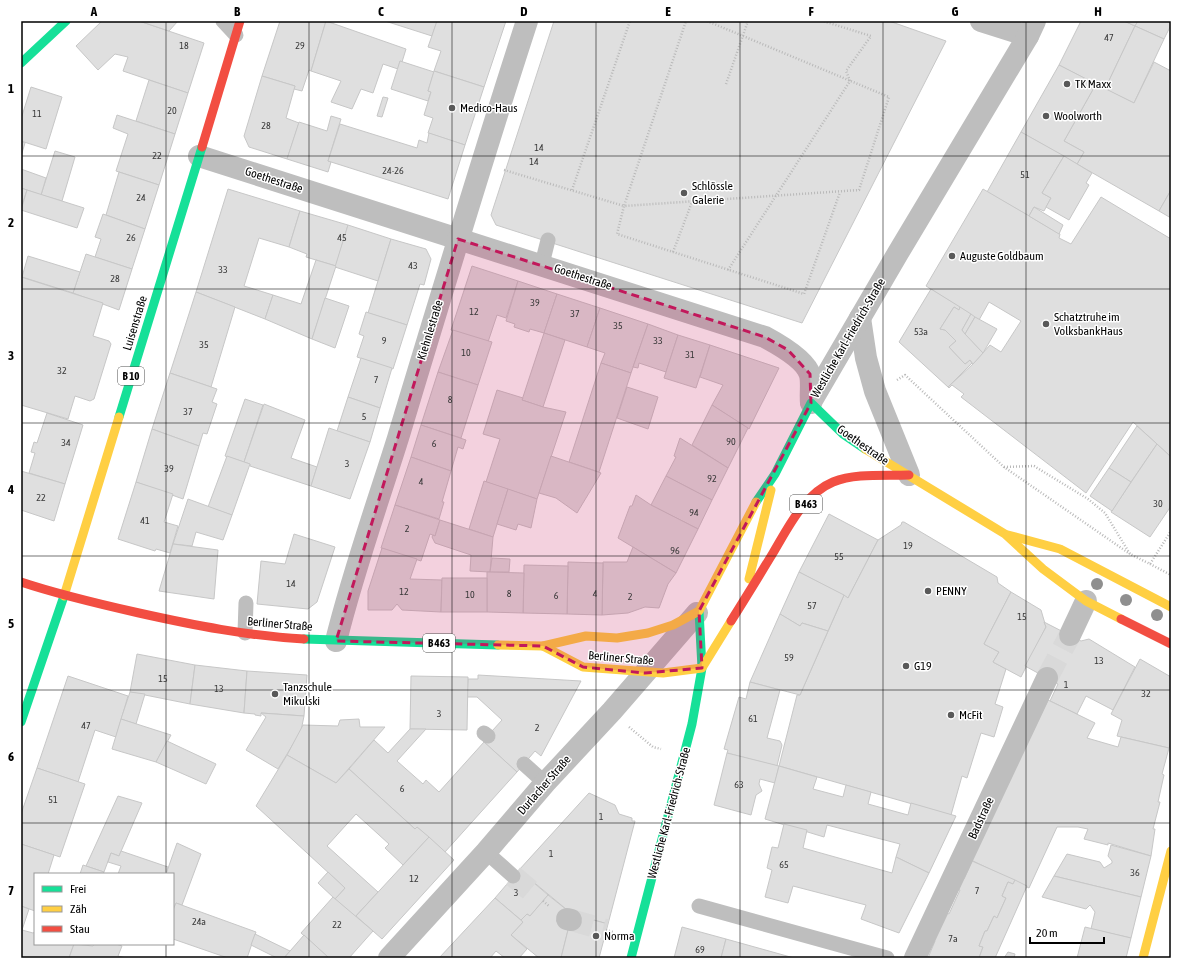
<svg xmlns="http://www.w3.org/2000/svg" width="1192" height="979" font-family="'Asap Condensed',sans-serif">
<style>
.building{fill:#dfdfdf;stroke:#c7c7c7}
.lines{fill:none;stroke-linecap:round;stroke-linejoin:round}
.street-tunnel{stroke:#d9d9d9;stroke-width:22;stroke-dasharray:22 11;stroke-linecap:butt}
.path{stroke:#b9b9b9;stroke-width:2.5;stroke-dasharray:1 2;stroke-linecap:butt}
.lane{stroke:#bebebe;stroke-width:15}
.street{stroke:#bebebe;stroke-width:22}
.fast{stroke:#16e098;stroke-width:9}
.slow{stroke:#ffcf43;stroke-width:9}
.jam{stroke:#f24e42;stroke-width:9}
.tree{fill:#8f8f8f}
.marked{fill:#c2185b;fill-opacity:0.2;stroke:#c2185b;stroke-width:3;stroke-dasharray:8 5;stroke-linejoin:round}
.grid{fill:none;stroke:#000;stroke-width:1;stroke-opacity:0.55}
.poi-dot{fill:#595959;stroke:#fff;stroke-width:1.5}
.labels{text-anchor:middle;dominant-baseline:central;stroke-width:3;stroke-linejoin:round;paint-order:stroke}
.number-label{font-size:10px;fill:#383838}
.shield{fill:#fff;stroke:#4c4c4c;stroke-width:1}
.shield-label{font-size:11px;font-weight:bold;fill:#000}
.poi-label{font-size:12px;fill:#000;stroke:#fff;text-anchor:start}
.street-label{font-size:12px;fill:#000;stroke:#fff}
.neatline{fill:none;stroke:#000;stroke-width:1.5}
.grid-label{font-size:13px;text-anchor:middle;font-weight:bold;fill:#000}
</style>
<rect width="100%" height="100%" fill="#fff"/>
<g class="building">
<polygon points="102,21 139,21 204,43 188,93 123,71 128,57 115,54 98,70 76,46"/>
<polygon points="139,21 178,21 169,31"/>
<polygon points="280,21 326,21 311,71 309,70 302,91 294,89 295,86 262,76"/>
<polygon points="326,21 406,49 402,62 400,61 398,69 383,64 373,93 361,89 352,109 331,102 341,81 311,71"/>
<polygon points="385,21 437,21 432,36"/>
<polygon points="437,21 506,21 484,87 434,71 441,51 428,47"/>
<polygon points="554,21 889,21 946,41 802,323 496,225 491,215"/>
<polygon points="1081,21 1124,21 1135,26 1105,89 1059,65"/>
<polygon points="1124,21 1138,21 1135,26"/>
<polygon points="1138,21 1171,21 1171,25 1164,39 1135,26"/>
<polygon points="1135,26 1164,39 1134,103 1105,89"/>
<polygon points="400,61 434,72 428,91 431,92 428,101 391,89"/>
<polygon points="1154,62 1171,71 1171,190 1159,211 1077,164 1084,152 1064,141 1096,84 1134,103"/>
<polygon points="1059,65 1096,84 1064,141 1084,152 1077,164 1021,132"/>
<polygon points="434,71 484,87 465,145 428,133 433,118 424,115 431,92 428,91"/>
<polygon points="262,76 295,86 286,118 299,123 287,159 249,147 244,136"/>
<polygon points="149,80 188,93 175,134 136,121"/>
<polygon points="31,87 62,97 46,149 21,141 21,119"/>
<polygon points="383,97 388,98 382,117 377,116"/>
<polygon points="117,115 175,134 159,185 116,171 128,134 113,128"/>
<polygon points="331,116 341,119 328,161 331,162 328,172 287,159 299,122 327,131"/>
<polygon points="340,124 417,148 419,140 427,143 429,133 465,145 448,199 328,161"/>
<polygon points="1021,132 1064,156 1042,193 1051,198 1044,211 1034,207 1029,216 987,192"/>
<polygon points="21,141 25,143 21,156"/>
<polygon points="55,151 75,157 62,201 41,195"/>
<polygon points="1064,156 1092,173 1086,183 1089,185 1069,220 1046,207 1051,198 1042,193"/>
<polygon points="21,169 46,178 41,195 21,188"/>
<polygon points="119,172 159,185 145,229 106,215"/>
<polygon points="21,188 27,190 21,208"/>
<polygon points="228,189 300,211 289,247 259,238 244,286 273,295 265,319 196,292"/>
<polygon points="983,189 1060,234 1059,238 1071,244 1101,197 1171,239 1171,457 1133,422 1086,493 961,397 964,394 952,385 949,388 948,387 973,364 990,345 1001,352 1021,321 989,302 979,320 926,286"/>
<polygon points="27,190 84,208 77,228 21,210"/>
<polygon points="1171,190 1171,218 1159,211"/>
<polygon points="1034,207 1063,225 1059,234 1029,216"/>
<polygon points="300,211 348,225 336,266 306,257 307,254 289,247"/>
<polygon points="103,214 145,229 132,269 95,257 101,239 95,237"/>
<polygon points="348,225 391,239 378,281 335,267"/>
<polygon points="391,239 426,249 431,259 424,285 420,284 407,325 368,313"/>
<polygon points="86,254 132,269 119,310 73,293"/>
<polygon points="28,256 80,272 73,293 22,277"/>
<polygon points="316,260 336,266 312,339 265,319 273,295 301,304"/>
<polygon points="472,266 518,281 506,318 497,315 488,342 451,330"/>
<polygon points="21,277 103,303 93,336 109,341 111,344 94,399 90,401 75,396 68,419 21,405"/>
<polygon points="518,281 557,294 544,333 530,329 529,332 514,327 515,324 506,321"/>
<polygon points="931,289 960,307 959,310 954,307 940,329 945,330 956,341 949,347 965,364 970,360 972,363 948,387 899,342"/>
<polygon points="196,292 235,307 211,387 170,373"/>
<polygon points="557,294 600,308 587,347 544,333"/>
<polygon points="325,298 349,306 335,348 312,339"/>
<polygon points="954,307 959,310 960,307 971,314 962,330 983,353 973,364 970,360 965,364 949,347 956,341 945,330 940,329"/>
<polygon points="600,308 648,324 631,373 601,363 605,353 587,347"/>
<polygon points="366,312 407,325 393,369 357,357 364,336 359,334"/>
<polygon points="971,314 975,317 965,334 962,330"/>
<polygon points="975,317 997,329 983,353 965,334"/>
<polygon points="648,324 678,335 666,372 639,363 638,368 633,367"/>
<polygon points="453,330 492,342 478,385 438,372"/>
<polygon points="544,333 565,340 543,407 522,400"/>
<polygon points="678,335 710,345 696,388 664,378"/>
<polygon points="710,345 779,368 749,429 712,405 723,385 700,377"/>
<polygon points="361,358 392,368 380,408 348,397"/>
<polygon points="601,363 631,373 599,472 569,462"/>
<polygon points="438,372 478,385 461,438 421,425"/>
<polygon points="170,373 217,389 212,402 217,404 207,434 203,433 199,446 152,429"/>
<polygon points="627,387 658,397 648,429 617,418"/>
<polygon points="497,390 523,398 522,400 543,407 566,412 537,499 486,482 500,439 483,434"/>
<polygon points="348,397 380,408 370,442 337,431"/>
<polygon points="245,399 263,405 244,462 225,456"/>
<polygon points="264,404 305,420 291,458 317,467 311,486 250,466 250,464 244,462"/>
<polygon points="712,405 748,428 728,468 692,445"/>
<polygon points="47,413 83,425 65,484 29,473 35,453 31,452 34,442 37,443"/>
<polygon points="421,425 466,440 463,449 458,447 451,471 411,457"/>
<polygon points="1137,426 1157,444 1131,482 1109,468"/>
<polygon points="329,428 370,442 350,499 311,486"/>
<polygon points="152,429 199,446 183,499 136,482"/>
<polygon points="680,438 728,468 712,500 666,476 676,457 674,456"/>
<polygon points="1157,444 1171,457 1171,506 1150,537 1111,512"/>
<polygon points="227,456 250,464 232,515 208,507"/>
<polygon points="551,456 601,473 577,513 556,498 539,493"/>
<polygon points="411,457 451,471 442,502 444,502 439,519 395,505"/>
<polygon points="1109,468 1131,482 1112,511 1090,496"/>
<polygon points="21,471 65,484 54,521 21,510"/>
<polygon points="666,476 712,500 698,529 651,505"/>
<polygon points="484,481 508,489 493,537 469,529"/>
<polygon points="136,482 173,494 164,522 178,526 170,553 156,549 155,551 118,539"/>
<polygon points="508,489 537,499 531,528 518,524 516,530 497,524"/>
<polygon points="636,495 651,505 698,529 676,573 618,538 630,506 632,506"/>
<polygon points="188,499 232,515 223,540 196,532 192,546 173,544"/>
<polygon points="395,505 440,520 435,536 430,534 421,561 381,548"/>
<polygon points="829,514 878,540 848,598 799,572"/>
<polygon points="440,520 493,537 490,572 470,571 471,555 435,543 432,537 433,535 435,536"/>
<polygon points="902,522 904,522 997,577 998,583 1011,592 984,644 999,652 993,662 1006,669 995,704 1003,707 994,737 981,733 967,778 962,776 951,815 779,766 797,695 800,695 844,595 848,598 878,540 901,525"/>
<polygon points="294,534 335,547 317,602 308,609 257,604 261,561 285,564"/>
<polygon points="173,544 218,550 214,599 159,591"/>
<polygon points="633,547 676,573 668,584 659,608 645,607 628,613 602,615 603,562 627,562"/>
<polygon points="382,548 417,559 410,579 442,580 441,612 402,610 397,604 392,610 368,610 368,591"/>
<polygon points="492,558 510,559 509,572 490,572"/>
<polygon points="568,562 603,563 602,615 567,614"/>
<polygon points="524,565 568,566 567,614 523,613"/>
<polygon points="487,572 524,573 523,613 487,612"/>
<polygon points="799,572 844,595 828,631 802,623 800,626 780,614"/>
<polygon points="442,578 487,578 487,612 441,612"/>
<polygon points="1011,592 1041,610 1046,627 1021,677 993,662 999,652 984,644"/>
<polygon points="780,614 800,626 802,623 828,631 800,695 750,682"/>
<polygon points="1044,622 1081,641 1089,639 1135,667 1113,710 1086,696 1077,714 1050,701 1058,684 1025,666 1046,627"/>
<polygon points="137,654 195,665 190,704 130,692"/>
<polygon points="1140,659 1171,677 1171,741 1169,748 1117,736 1122,720 1111,714"/>
<polygon points="195,665 247,671 244,713 190,704"/>
<polygon points="247,671 307,675 304,716 261,713 261,716 255,715 255,714 244,713"/>
<polygon points="478,675 581,681 541,756 535,751 517,772 483,741 502,720 477,697 467,697 468,679 478,679"/>
<polygon points="68,676 128,696 116,737 95,730 78,782 37,768"/>
<polygon points="411,676 468,677 467,730 410,729"/>
<polygon points="750,682 780,690 767,738 780,741 782,745 777,766 727,753 728,750 724,749 739,697 746,699"/>
<polygon points="130,692 145,694 136,724 121,719"/>
<polygon points="1048,700 1095,723 1087,738 1118,747 1121,737 1169,748 1162,774 1164,775 1158,802 1160,802 1153,829 1155,829 1151,856 1108,843 1108,845 1084,839 1088,829 1078,827 1057,827 1029,888 971,860"/>
<polygon points="261,713 304,716 301,731 278,769 246,750 266,717"/>
<polygon points="121,719 171,735 156,762 112,749"/>
<polygon points="359,719 360,727 385,727 336,783 287,755 303,725 338,726 340,720"/>
<polygon points="410,729 426,729 397,761 423,784 426,780 439,792 484,742 517,772 445,852 417,827 415,829 349,769 374,740 388,753"/>
<polygon points="167,741 216,764 206,784 156,762"/>
<polygon points="727,753 779,766 775,783 760,779 759,784 762,791 756,795 751,815 714,805"/>
<polygon points="287,755 336,783 349,769 415,829 417,827 429,837 403,865 385,848 389,844 356,814 327,846 378,892 355,917 335,899 345,888 256,806"/>
<polygon points="779,766 817,777 813,789 843,797 846,785 871,792 868,804 908,815 911,803 956,816 929,873 896,857 900,844 827,825 824,837 765,819"/>
<polygon points="37,768 85,784 60,857 21,844 21,814"/>
<polygon points="589,793 615,805 619,814 632,818 632,821 635,821 608,924 572,914 519,870"/>
<polygon points="118,796 142,803 119,856 111,853 104,872 86,866"/>
<polygon points="784,824 807,830 803,848 892,873 896,857 929,873 899,933 861,919 866,905 793,886 788,903 765,897 772,870 767,868 772,847 778,848"/>
<polygon points="429,837 454,860 382,939 356,916"/>
<polygon points="177,843 201,854 182,905 176,903 173,910 173,874 166,874"/>
<polygon points="21,844 54,855 48,874 35,874 35,911 21,906"/>
<polygon points="1111,845 1151,856 1141,897 1054,876 1067,854 1100,862 1104,868 1112,863 1112,861 1108,856"/>
<polygon points="121,851 168,867 166,874 118,874 121,866 108,862 111,853 119,856"/>
<polygon points="972,861 1015,880 1013,884 1008,882 1002,896 1006,898 997,918 994,916 987,931 985,931 979,946 983,947 979,958 928,958 935,941 934,940 947,913 949,914 960,890 958,889 962,879 964,879"/>
<polygon points="83,865 104,872 103,874 80,874"/>
<polygon points="519,870 548,895 530,916 527,914 521,920 495,898"/>
<polygon points="328,872 345,888 335,899 318,883"/>
<polygon points="1054,876 1141,897 1131,938 1091,929 1095,912 1090,905 1086,909 1042,897"/>
<polygon points="1015,880 1027,886 995,958 979,958 983,947 979,946 985,931 987,931 994,916 997,918 1006,898 1002,896 1008,882 1013,884"/>
<polygon points="548,895 572,914 561,958 539,958 511,935 523,922 521,920 527,914 530,916"/>
<polygon points="333,897 373,931 349,958 329,958 301,933"/>
<polygon points="495,898 523,922 511,935 527,949 519,958 505,958 496,951 490,958 439,958"/>
<polygon points="176,903 256,932 247,958 228,958 173,939 173,910"/>
<polygon points="21,906 29,909 22,930 33,933 35,932 35,944 74,944 69,958 21,958"/>
<polygon points="572,914 608,924 599,958 561,958"/>
<polygon points="682,927 726,939 721,958 674,958"/>
<polygon points="1085,927 1131,938 1126,958 1077,958"/>
<polygon points="255,934 290,951 284,958 277,958 251,945"/>
<polygon points="304,935 329,958 284,958"/>
<polygon points="726,939 794,958 721,958"/>
<polygon points="74,944 93,946 94,944 116,944 122,946 118,956 126,958 69,958"/>
<polygon points="1008,952 1015,954 1014,958 1004,958"/>
</g>
<g class="lines">
<g class="street-tunnel">
<polyline points="1047,678 1070,635"/>
<polyline points="513,876 531,891"/>
<polyline points="571,920 606,930"/>
</g>
<g class="path">
<polyline points="707,21 889,97 859,190 624,206 617,234 804,294 840,192"/>
<polyline points="726,84 748,21"/>
<polyline points="504,170 624,206 686,21"/>
<polyline points="572,190 630,21"/>
<polyline points="673,252 692,202"/>
<polyline points="728,270 850,81 846,71 871,36 823,21"/>
<polyline points="897,380 905,375 1004,467 1130,554"/>
<polyline points="1004,467 1034,466 1088,499 1105,513 1130,554 1150,564 1171,531"/>
<polyline points="1150,564 1171,575"/>
<polyline points="629,727 653,747 661,749"/>
<polyline points="543,901 549,906"/>
<polyline points="606,930 613,932"/>
</g>
<g class="lane">
<polyline points="223,21 236,35"/>
<polyline points="542,264 548,240"/>
<polyline points="245,633 246,603"/>
<polyline points="484,733 488,736"/>
<polyline points="524,764 545,783"/>
<polyline points="486,852 513,876"/>
<polyline points="699,906 887,958"/>
</g>
<g class="street">
<polyline points="981,21 1028,36"/>
<path d="M199,156L765,337C778,344 806,360 810,375C812,383 810,395 811,403"/>
<polyline points="860,318 866,358 875,391 909,475"/>
<polyline points="811,402 898,253 1028,36 1035,21"/>
<polyline points="1070,635 1086,601"/>
<path d="M336,641C353,572 377,505 398,438C440,299 482,159 527,21"/>
<polyline points="567,919 571,920"/>
<polyline points="389,958 486,852 545,783 612,711 697,613"/>
<polyline points="915,958 1047,678"/>
</g>
<g class="fast">
<polyline points="21,63 66,21"/>
<polyline points="119,417 202,147"/>
<polyline points="756,502 775,474 811,403 843,434 865,449"/>
<polyline points="304,639 498,645"/>
<polyline points="21,722 64,596"/>
<polyline points="631,958 692,724 702,668 699,611"/>
</g>
<g class="slow">
<polyline points="865,449 1005,534 1043,569 1086,601 1121,619"/>
<polyline points="1008,535 1060,549 1171,607"/>
<polyline points="749,579 771,490"/>
<polyline points="64,596 119,417"/>
<polyline points="498,645 543,646 586,636 617,638 648,633 673,625 699,611 756,502"/>
<polyline points="543,646 583,667 663,673 702,668 731,621"/>
<polyline points="1143,958 1171,851"/>
</g>
<g class="jam">
<polyline points="202,147 240,21"/>
<path d="M21,582C60,595 99,604 139,613C193,625 248,636 304,639"/>
<polyline points="1121,619 1171,644"/>
<path d="M731,621C745,599 759,576 773,553C788,528 804,494 833,482C856,473 884,476 909,475"/>
</g>
</g>
<g class="tree">
<circle cx="1097" cy="584" r="6"/>
<circle cx="1126" cy="600" r="6"/>
<circle cx="1157" cy="615" r="6"/>
</g>
<path class="marked" d="M458,239L765,337L788,350L810,374L811,403L699,611L702,668L645,673L583,667L543,646L336,641Z"/>
<path class="grid" d="M166,21V874M309,21V958M452,21V958M596,21V958M740,21V958M883,21V958M1026,21V958M21,156H1171M21,289H1171M21,423H1171M21,556H1171M21,690H1171M21,823H1171M166,944V958"/>
<g class="poi-dot">
<circle cx="1067" cy="84" r="4"/>
<circle cx="452" cy="108" r="4"/>
<circle cx="1046" cy="116" r="4"/>
<circle cx="684" cy="193" r="4"/>
<circle cx="952" cy="256" r="4"/>
<circle cx="1046" cy="324" r="4"/>
<circle cx="928" cy="591" r="4"/>
<circle cx="906" cy="666" r="4"/>
<circle cx="275" cy="694" r="4"/>
<circle cx="951" cy="715" r="4"/>
<circle cx="596" cy="936" r="4"/>
</g>
<g class="labels">
<g class="number-label">
<text x="1109" y="37">47</text>
<text x="184" y="45">18</text>
<text x="300" y="45">29</text>
<text x="172" y="110">20</text>
<text x="37" y="113">11</text>
<text x="266" y="125">28</text>
<text x="539" y="147">14</text>
<text x="157" y="155">22</text>
<text x="534" y="161">14</text>
<text x="393" y="170">24-26</text>
<text x="1025" y="174">51</text>
<text x="141" y="197">24</text>
<text x="131" y="237">26</text>
<text x="342" y="237">45</text>
<text x="413" y="265">43</text>
<text x="223" y="269">33</text>
<text x="115" y="278">28</text>
<text x="535" y="302">39</text>
<text x="474" y="311">12</text>
<text x="575" y="313">37</text>
<text x="618" y="325">35</text>
<text x="921" y="331">53a</text>
<text x="384" y="340">9</text>
<text x="658" y="340">33</text>
<text x="204" y="344">35</text>
<text x="466" y="352">10</text>
<text x="690" y="354">31</text>
<text x="62" y="370">32</text>
<text x="376" y="379">7</text>
<text x="450" y="399">8</text>
<text x="188" y="411">37</text>
<text x="364" y="416">5</text>
<text x="731" y="441">90</text>
<text x="66" y="442">34</text>
<text x="434" y="443">6</text>
<text x="347" y="463">3</text>
<text x="169" y="468">39</text>
<text x="712" y="478">92</text>
<text x="421" y="481">4</text>
<text x="41" y="497">22</text>
<text x="1158" y="503">30</text>
<text x="694" y="512">94</text>
<text x="145" y="520">41</text>
<text x="407" y="528">2</text>
<text x="908" y="545">19</text>
<text x="675" y="550">96</text>
<text x="839" y="556">55</text>
<text x="291" y="583">14</text>
<text x="404" y="591">12</text>
<text x="509" y="593">8</text>
<text x="595" y="593">4</text>
<text x="470" y="594">10</text>
<text x="556" y="595">6</text>
<text x="630" y="596">2</text>
<text x="812" y="605">57</text>
<text x="1022" y="616">15</text>
<text x="789" y="657">59</text>
<text x="1099" y="660">13</text>
<text x="163" y="678">15</text>
<text x="1066" y="684">1</text>
<text x="219" y="688">13</text>
<text x="1146" y="693">32</text>
<text x="439" y="713">3</text>
<text x="753" y="718">61</text>
<text x="86" y="725">47</text>
<text x="537" y="727">2</text>
<text x="739" y="784">63</text>
<text x="402" y="788">6</text>
<text x="53" y="799">51</text>
<text x="601" y="816">1</text>
<text x="551" y="853">1</text>
<text x="784" y="864">65</text>
<text x="1135" y="872">36</text>
<text x="414" y="878">12</text>
<text x="977" y="890">7</text>
<text x="516" y="892">3</text>
<text x="199" y="921">24a</text>
<text x="337" y="924">22</text>
<text x="953" y="938">7a</text>
<text x="700" y="949">69</text>
</g>
<g class="shield">
<rect x="118" y="367" width="26" height="18" rx="3"/>
<rect x="790" y="495" width="32" height="18" rx="3"/>
<rect x="423" y="634" width="32" height="18" rx="3"/>
</g>
<g class="shield-label">
<text x="131" y="376">B 10</text>
<text x="806" y="504">B 463</text>
<text x="439" y="643">B 463</text>
</g>
<g class="poi-label">
<text x="1075" y="84">TK Maxx</text>
<text x="460" y="108">Medico-Haus</text>
<text x="1054" y="116">Woolworth</text>
<text x="692" y="186">Schlössle<tspan x="692" dy="14">Galerie</tspan></text>
<text x="960" y="256">Auguste Goldbaum</text>
<text x="1054" y="317">Schatztruhe im<tspan x="1054" dy="14">VolksbankHaus</tspan></text>
<text x="936" y="591">PENNY</text>
<text x="914" y="666">G19</text>
<text x="283" y="687">Tanzschule<tspan x="283" dy="14">Mikulski</tspan></text>
<text x="959" y="715">McFit</text>
<text x="604" y="936">Norma</text>
</g>
<g class="street-label">
<text transform="translate(274 180) rotate(18)">Goethestraße</text>
<text transform="translate(583 277) rotate(18)">Goethestraße</text>
<text transform="translate(135 323) rotate(-73)">Luisenstraße</text>
<text transform="translate(430 330) rotate(-73)">Kiehnlestraße</text>
<text transform="translate(848 338) rotate(-60)">Westliche Karl-Friedrich-Straße</text>
<text transform="translate(863 445) rotate(35)">Goethestraße</text>
<text transform="translate(280 624) rotate(5)">Berliner Straße</text>
<text transform="translate(621 658) rotate(5)">Berliner Straße</text>
<text transform="translate(544 785) rotate(-49)">Durlacher Straße</text>
<text transform="translate(669 813) rotate(-75)">Westliche Karl-Friedrich-Straße</text>
<text transform="translate(981 818) rotate(-65)">Badstraße</text>
</g>
</g>
<rect width="1192" height="979" fill="none" stroke="#ffffff" stroke-width="44"/>
<rect x="34" y="873" width="140" height="72" fill="#ffffff" stroke="#999999"/>
<rect x="42" y="886" width="20" height="6" fill="#16e098" stroke="#999999"/>
<text x="70" y="893" font-size="12" fill="#000000">Frei</text>
<rect x="42" y="906" width="20" height="6" fill="#ffcf43" stroke="#999999"/>
<text x="70" y="913" font-size="12" fill="#000000">Zäh</text>
<rect x="42" y="926" width="20" height="6" fill="#f24e42" stroke="#999999"/>
<text x="70" y="933" font-size="12" fill="#000000">Stau</text>
<path d="M1030 937v6h74v-6" fill="none" stroke="#000000" stroke-width="2"/>
<text x="1036" y="937" font-size="12" fill="#000000" stroke="#ffffff" stroke-width="3" paint-order="stroke">20 m</text>
<rect x="22" y="22" width="1148" height="935" class="neatline"/>
<g class="grid-label">
<text x="94" y="16">A</text>
<text x="237" y="16">B</text>
<text x="381" y="16">C</text>
<text x="524" y="16">D</text>
<text x="668" y="16">E</text>
<text x="811" y="16">F</text>
<text x="955" y="16">G</text>
<text x="1098" y="16">H</text>
<text x="11" y="93">1</text>
<text x="11" y="227">2</text>
<text x="11" y="360">3</text>
<text x="11" y="494">4</text>
<text x="11" y="628">5</text>
<text x="11" y="761">6</text>
<text x="11" y="895">7</text>
</g>
</svg>
